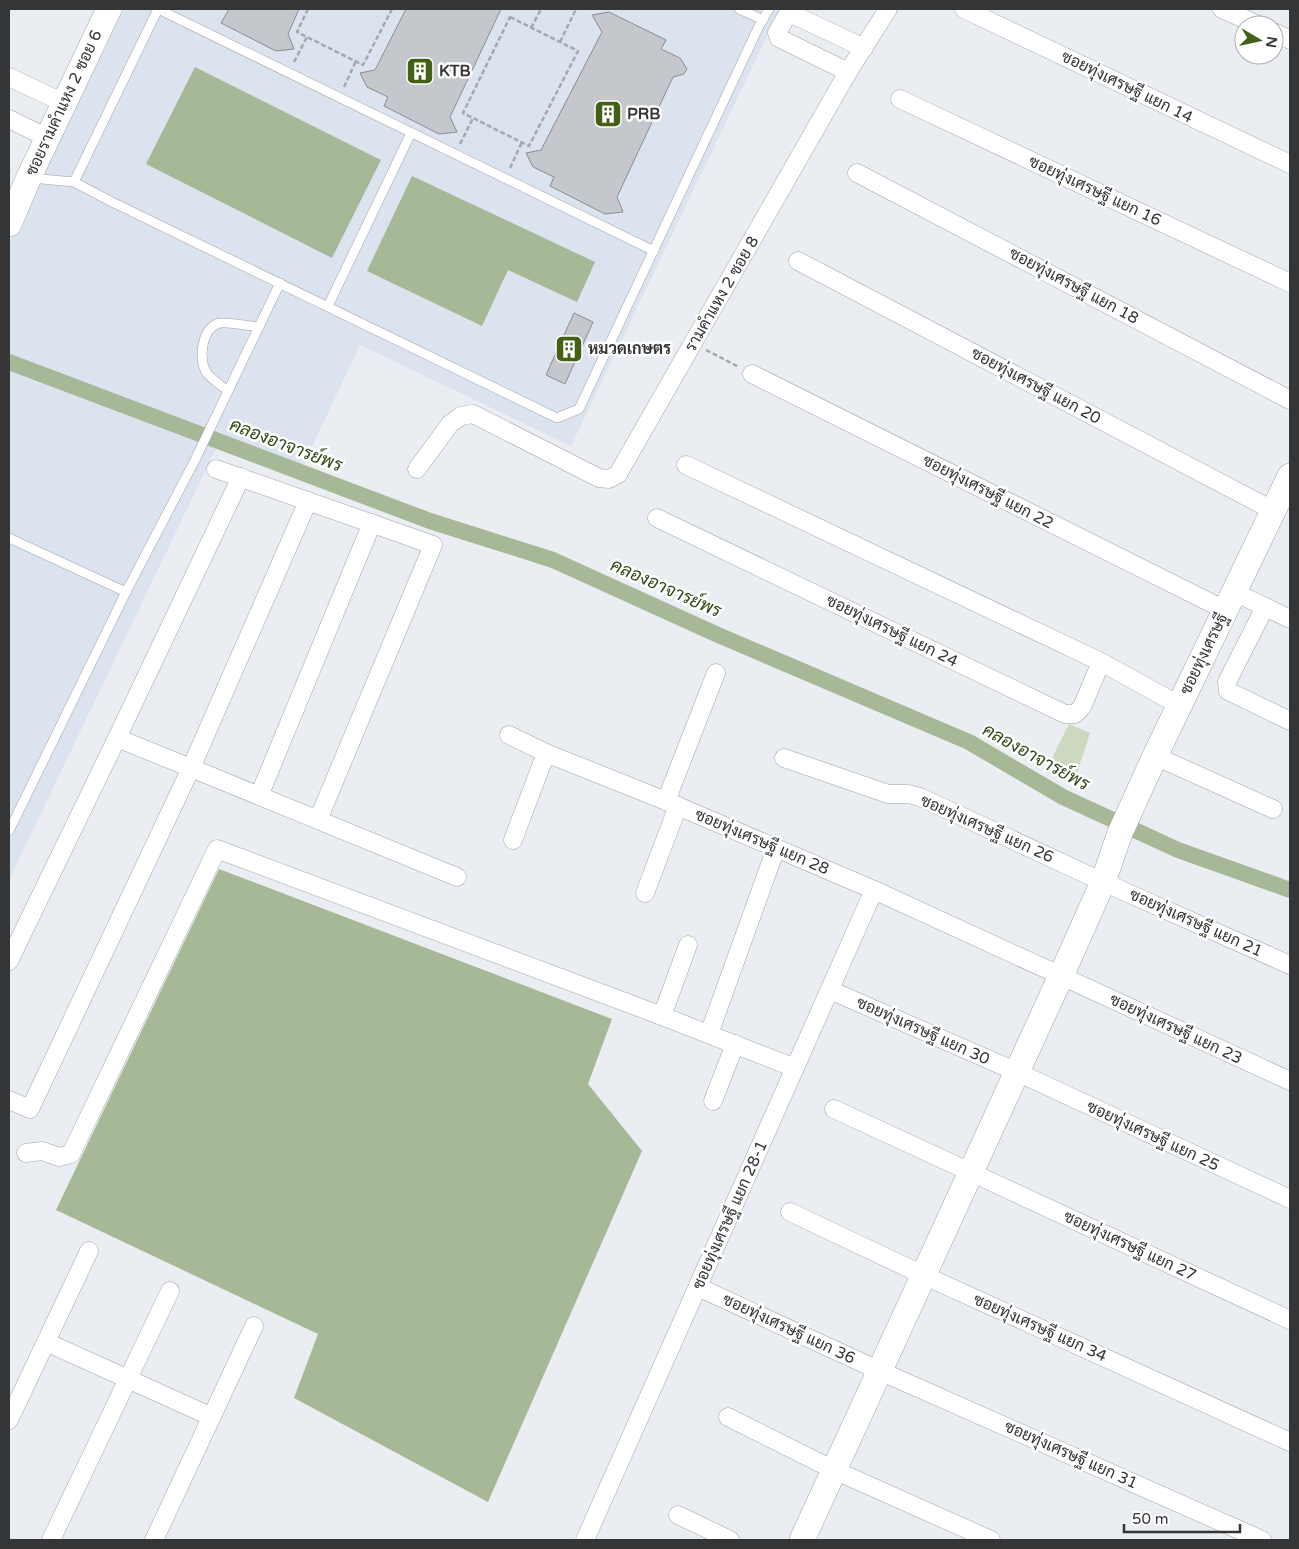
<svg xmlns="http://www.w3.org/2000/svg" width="1299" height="1549" font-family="'Varela Round',Sarabun,sans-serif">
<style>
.built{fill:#dae3ee}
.green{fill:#cbd9be}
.water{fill:#a7b896}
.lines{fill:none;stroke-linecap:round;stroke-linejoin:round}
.canal{stroke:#a7b896;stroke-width:16}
.building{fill:#c4c7cb;stroke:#898d91}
.lane-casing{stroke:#a0a3a8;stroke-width:10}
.street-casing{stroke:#a0a3a8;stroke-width:19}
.secondary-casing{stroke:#a0a3a8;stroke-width:26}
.path{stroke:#a6a9ac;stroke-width:2.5;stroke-dasharray:5 2.5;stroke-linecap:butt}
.lane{stroke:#fff;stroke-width:9}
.street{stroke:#fff;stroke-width:18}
.secondary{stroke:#fff;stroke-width:25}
.labels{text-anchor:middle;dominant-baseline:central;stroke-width:5;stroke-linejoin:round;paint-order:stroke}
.poi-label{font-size:16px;font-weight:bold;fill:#333536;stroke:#fff;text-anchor:start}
.street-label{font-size:16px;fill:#333536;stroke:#fff}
.water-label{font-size:18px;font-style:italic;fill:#334915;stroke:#fff}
</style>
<rect width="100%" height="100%" fill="#eaeef2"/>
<polygon class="built" points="124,9 780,9 571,446 360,345 303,466 223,434 9,880 9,245"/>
<polygon class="green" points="1069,724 1090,733 1074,782 1045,772"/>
<g class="water">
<polygon points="195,67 381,160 332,258 146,164"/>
<polygon points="412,176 595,262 577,302 508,270 482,326 367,271"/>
<polygon points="219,869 612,1019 588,1084 642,1151 488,1502 294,1398 318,1334 56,1210"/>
</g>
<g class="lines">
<polyline class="canal" points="9,362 430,521 553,560 718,635 969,742 1063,797 1178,850 1290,890"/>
</g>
<g class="building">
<polygon points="229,9 299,9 288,34 294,49 276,51 221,23"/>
<polygon points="406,9 501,9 450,117 457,132 439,134 384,106 388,97 367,87 360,73 375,70"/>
<polygon points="609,12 666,40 661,49 680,58 687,69 684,74 673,77 617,197 623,212 605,214 550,186 554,177 533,167 526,153 541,150 602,32 592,15"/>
<polygon points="574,313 593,322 565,384 546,375"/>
</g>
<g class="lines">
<g class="lane-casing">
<g id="lane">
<polyline points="739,9 763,20"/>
<polyline points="31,178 74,182 110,201 557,418 579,409 759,26 769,9"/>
<polyline points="74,182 158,9 654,251"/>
<polyline points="328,306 411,133"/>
<path d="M228,391C222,386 208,377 205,370C199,356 202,327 220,323C226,322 251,326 259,327"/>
<polyline points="9,538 126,592"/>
<polyline points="9,831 126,592 195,460 280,283"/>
</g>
</g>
<g class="street-casing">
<g id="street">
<polyline points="964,9 1290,164"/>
<polyline points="1222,9 1258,25"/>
<polyline points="1274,32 1290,40"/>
<polyline points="848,72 779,38 777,33 786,17 794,15 864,48"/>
<polyline points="9,77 64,103"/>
<polyline points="900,99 1290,283"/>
<polyline points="9,119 48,138"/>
<polyline points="857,173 1290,400"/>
<polyline points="798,261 1274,511"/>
<polyline points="752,374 1225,610"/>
<polyline points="686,465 1101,662 1179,705"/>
<polyline points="216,469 433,545 318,820"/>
<polyline points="417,469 450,424 461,416 473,414 599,478 609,479 618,474 848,72 888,9"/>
<polyline points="308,501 191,768 457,877"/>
<polyline points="657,518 1065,714 1075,714 1082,707 1101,662"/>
<polyline points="1234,592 1290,619"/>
<polyline points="1265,607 1227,682 1228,691 1290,721"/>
<polyline points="509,735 546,753"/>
<polyline points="117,738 241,477"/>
<polyline points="1155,756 1273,809"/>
<polyline points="784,758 888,794 908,794 920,797 1103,882 1290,965"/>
<polyline points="259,796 372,523"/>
<polyline points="666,801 716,673"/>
<polyline points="513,840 546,753 666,801 874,890 1290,1081"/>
<polyline points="645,893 678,806"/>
<polyline points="9,961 117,738 191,768 30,1109 9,1100"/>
<polyline points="830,990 1017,1072 1290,1199"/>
<polyline points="662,1016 688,945"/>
<polyline points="709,1034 776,848"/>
<polyline points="713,1101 735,1044"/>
<polyline points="834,1109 1290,1320"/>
<polyline points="26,1153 42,1151 59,1157 71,1154 217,849 662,1016 795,1068"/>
<polyline points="790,1212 923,1275 1290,1442"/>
<polyline points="698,1287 880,1371 1262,1540"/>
<polyline points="46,1342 212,1417"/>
<polyline points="728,1417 834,1470 991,1540"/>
<polyline points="9,1420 89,1251"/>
<polyline points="678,1515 730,1540"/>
<polyline points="51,1540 170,1291"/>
<polyline points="154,1540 254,1326"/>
<polyline points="585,1540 874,890"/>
</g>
</g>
<g class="secondary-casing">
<g id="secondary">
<polyline points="9,224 29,177 109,9"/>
<polyline points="802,1540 1061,976 1103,882 1120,833 1155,756 1290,476"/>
</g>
</g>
<g class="path">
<polyline points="308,9 297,32 363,65 392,9"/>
<polygon points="510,17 578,51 529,146 463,113"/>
<polyline points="531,28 541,9"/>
<polyline points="560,42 576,9"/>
<polyline points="294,62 307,37"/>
<polyline points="344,87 356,61"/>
<polyline points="460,144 473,118"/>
<polyline points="510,168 522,142"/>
<polyline points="706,350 739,367"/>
</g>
<use href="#lane" class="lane"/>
<use href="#street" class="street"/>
<use href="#secondary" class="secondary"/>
</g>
<defs>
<g id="building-square" transform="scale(1.4375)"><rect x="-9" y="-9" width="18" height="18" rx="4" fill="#436115" stroke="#fff"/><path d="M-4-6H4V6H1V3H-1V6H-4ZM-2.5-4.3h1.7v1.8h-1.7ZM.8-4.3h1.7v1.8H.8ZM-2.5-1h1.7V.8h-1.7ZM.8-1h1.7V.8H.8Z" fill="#fff"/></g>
</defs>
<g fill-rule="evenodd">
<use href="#building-square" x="420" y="71"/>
<use href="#building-square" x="608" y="114"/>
<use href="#building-square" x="569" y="349"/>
</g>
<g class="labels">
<g class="poi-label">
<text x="439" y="71">KTB</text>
<text x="627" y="114">PRB</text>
<text x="588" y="349">หมวดเกษตร</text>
</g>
<g class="street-label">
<text transform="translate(1127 87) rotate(26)">ซอยทุ่งเศรษฐี แยก 14</text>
<text transform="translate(64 103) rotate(-65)">ซอยรามคำแหง 2 ซอย 6</text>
<text transform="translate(1095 191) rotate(25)">ซอยทุ่งเศรษฐี แยก 16</text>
<text transform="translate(1074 286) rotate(28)">ซอยทุ่งเศรษฐี แยก 18</text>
<text transform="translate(722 294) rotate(-60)">รามคำแหง 2 ซอย 8</text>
<text transform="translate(1036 386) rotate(28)">ซอยทุ่งเศรษฐี แยก 20</text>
<text transform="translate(988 492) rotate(27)">ซอยทุ่งเศรษฐี แยก 22</text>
<text transform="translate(892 631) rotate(26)">ซอยทุ่งเศรษฐี แยก 24</text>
<text transform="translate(1204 654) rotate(-64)">ซอยทุ่งเศรษฐี</text>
<text transform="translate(987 829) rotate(24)">ซอยทุ่งเศรษฐี แยก 26</text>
<text transform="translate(762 842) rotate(23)">ซอยทุ่งเศรษฐี แยก 28</text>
<text transform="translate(1196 923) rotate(24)">ซอยทุ่งเศรษฐี แยก 21</text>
<text transform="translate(1176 1029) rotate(25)">ซอยทุ่งเศรษฐี แยก 23</text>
<text transform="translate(923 1031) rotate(24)">ซอยทุ่งเศรษฐี แยก 30</text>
<text transform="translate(1153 1136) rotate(25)">ซอยทุ่งเศรษฐี แยก 25</text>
<text transform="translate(730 1215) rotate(-66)">ซอยทุ่งเศรษฐี แยก 28-1</text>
<text transform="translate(1130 1246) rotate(25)">ซอยทุ่งเศรษฐี แยก 27</text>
<text transform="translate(1040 1328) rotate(24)">ซอยทุ่งเศรษฐี แยก 34</text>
<text transform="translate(789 1329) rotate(25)">ซอยทุ่งเศรษฐี แยก 36</text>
<text transform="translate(1071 1455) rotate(24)">ซอยทุ่งเศรษฐี แยก 31</text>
</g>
<g class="water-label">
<text transform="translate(286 445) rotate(21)">คลองอาจารย์พร</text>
<text transform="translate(666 588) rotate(24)">คลองอาจารย์พร</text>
<text transform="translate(1036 757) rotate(29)">คลองอาจารย์พร</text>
</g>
</g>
<rect width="1299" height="1549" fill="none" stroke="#333536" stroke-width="20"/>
<g transform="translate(1259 40) rotate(99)"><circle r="24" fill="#ffffff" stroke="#adaeaf"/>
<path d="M0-4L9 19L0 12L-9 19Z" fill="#436115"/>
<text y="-8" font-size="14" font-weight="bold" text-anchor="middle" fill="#333536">N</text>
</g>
<path d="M1124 1524v8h116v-8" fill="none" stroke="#333536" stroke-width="2.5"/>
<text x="1132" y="1524" font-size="15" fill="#333536" stroke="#ffffff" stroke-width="4" paint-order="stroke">50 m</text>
</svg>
